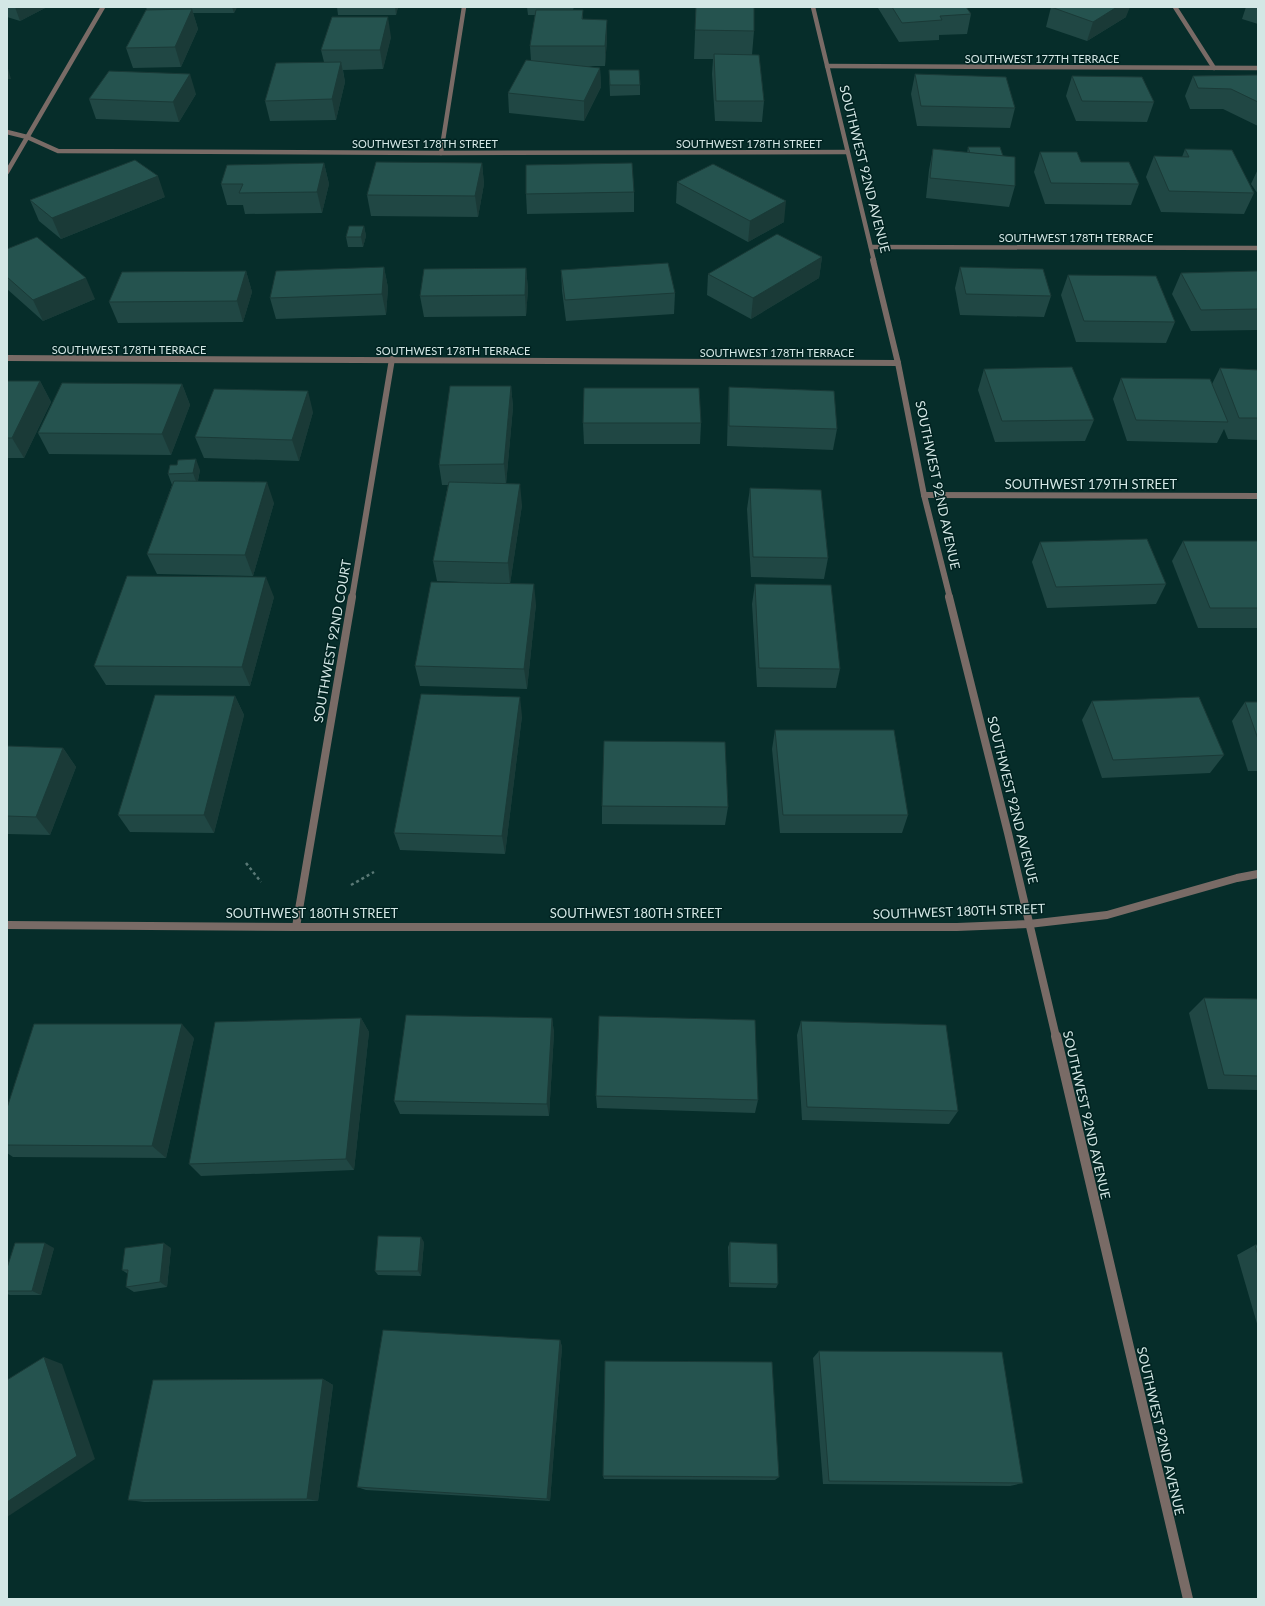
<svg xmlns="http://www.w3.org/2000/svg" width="1265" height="1606" font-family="Lato,sans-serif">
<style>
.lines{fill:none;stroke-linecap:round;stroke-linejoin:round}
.path{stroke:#5a7976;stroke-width:2.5;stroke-dasharray:3 3;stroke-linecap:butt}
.minor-far2{stroke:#796b66;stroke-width:4.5}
.minor-far1{stroke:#796b66;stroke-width:6}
.minor{stroke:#796b66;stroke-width:8}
.tertiary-far3{stroke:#796b66;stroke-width:4.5}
.tertiary-far2{stroke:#796b66;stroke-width:6}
.tertiary-far1{stroke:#796b66;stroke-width:8}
.tertiary{stroke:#796b66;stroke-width:10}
.wall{fill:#204744}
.shaded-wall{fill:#1a3a37}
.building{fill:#25534f;stroke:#1a3a37}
.labels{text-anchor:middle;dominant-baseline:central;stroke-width:3;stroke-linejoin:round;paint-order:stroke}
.far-street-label{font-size:11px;fill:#d3e7e5;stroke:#002321}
.street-label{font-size:13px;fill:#d3e7e5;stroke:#002321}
</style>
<rect width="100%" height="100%" fill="#062d2a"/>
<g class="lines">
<g class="path">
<polyline points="246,863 261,882"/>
<polyline points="351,885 374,872"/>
</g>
<g class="minor-far2">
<polyline points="1175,7 1214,68"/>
<polyline points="827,66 1258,68"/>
<polyline points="7,132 27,137 58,151 441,153 847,152"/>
<polyline points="441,153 464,7"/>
<polyline points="7,172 103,7"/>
<polyline points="871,247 1258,248"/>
</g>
<g class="minor-far1">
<polyline points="7,358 898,363"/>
<polyline points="924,495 1258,496"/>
<polyline points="352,598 392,359"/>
</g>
<g class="minor">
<polyline points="7,925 296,927 957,927 1029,924 1107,915 1237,878 1258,874"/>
<polyline points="296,927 352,597"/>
</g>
<polyline class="tertiary-far3" points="813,7 874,261"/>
<polyline class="tertiary-far2" points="873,260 898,363 924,495 950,598"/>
<polyline class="tertiary-far1" points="949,597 1008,833 1056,1037"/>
<polyline class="tertiary" points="1056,1036 1188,1599"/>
</g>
<g class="wall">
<polygon points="7,7 47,7 20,21 7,17"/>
<polygon points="146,7 237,7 234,13 193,13 198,29 181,67 133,68 126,48 147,10"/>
<polygon points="337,7 398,7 396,15 338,15"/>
<polygon points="527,7 574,7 573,10 583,10 583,19 607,39 605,66 586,66 600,68 601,87 584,121 509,113 508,93 531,61 530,46 535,15 528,15"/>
<polygon points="696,7 754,31 752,55 764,101 762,122 715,121 712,74 713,59 694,59"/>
<polygon points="878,7 966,7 971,14 967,34 939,35 939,40 899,42 878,8"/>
<polygon points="1051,7 1126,17 1087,41 1046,27"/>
<polygon points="1246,7 1258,7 1258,24 1242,19"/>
<polygon points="391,37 383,69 343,70 345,82 336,120 270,121 265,101 324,62 321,50"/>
<polygon points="609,70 640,85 640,95 610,96"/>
<polygon points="915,74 1015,108 1010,128 917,126 911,94"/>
<polygon points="1258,75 1258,126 1223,109 1190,109 1185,96 1193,76"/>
<polygon points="1072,76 1154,102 1147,122 1076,121 1066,96"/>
<polygon points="196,94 179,122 96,119 89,99"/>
<polygon points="968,147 1015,186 1009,207 926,198 929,170 933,149 967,153"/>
<polygon points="1185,149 1254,193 1244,214 1161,212 1146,177 1154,156 1182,157"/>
<polygon points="1040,152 1081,162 1139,184 1131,205 1045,204 1034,172"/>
<polygon points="324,163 329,184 322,213 245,214 243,205 227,205 221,184"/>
<polygon points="482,163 484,184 478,217 371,216 367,195"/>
<polygon points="1258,169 1258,194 1251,184"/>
<polygon points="677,182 784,222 748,242 676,203"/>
<polygon points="634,192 634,212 527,214 526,194"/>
<polygon points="165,197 61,239 39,221 30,200"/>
<polygon points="364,226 366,236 363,247 348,247 346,237"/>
<polygon points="7,249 95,299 43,321 7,289"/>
<polygon points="822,257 819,278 751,319 707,295 708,274"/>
<polygon points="384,267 388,288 386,315 276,319 270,298"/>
<polygon points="960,267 1051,296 1044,317 960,315 955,288"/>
<polygon points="526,268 528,289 526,316 424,317 420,296"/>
<polygon points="561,270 675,293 674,314 566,321 562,291"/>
<polygon points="246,271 252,292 243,322 118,323 109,302"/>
<polygon points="1258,271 1258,330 1191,331 1172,294 1181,273"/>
<polygon points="1068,275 1175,322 1166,343 1076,342 1061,295"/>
<polygon points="1220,368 1258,370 1258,440 1228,439 1224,429 1217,443 1127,441 1113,399 1121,378 1212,384"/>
<polygon points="984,369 1094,420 1085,441 995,442 978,390"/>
<polygon points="7,381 40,381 51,402 24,458 7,458"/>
<polygon points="182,384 190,405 171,455 49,454 38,433"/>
<polygon points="511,386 513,407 506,484 522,505 510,584 437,581 433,561 448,485 442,485 439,465"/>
<polygon points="729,387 837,429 833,450 727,446 728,408"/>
<polygon points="313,412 299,461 204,458 195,437"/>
<polygon points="583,423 701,423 700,444 584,444"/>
<polygon points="200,470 198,481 274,503 253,576 157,574 147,554 172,485 168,474"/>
<polygon points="750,488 828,558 824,579 751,577 747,509"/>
<polygon points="1183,541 1258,541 1258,628 1198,628 1172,561"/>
<polygon points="1040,542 1166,584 1156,604 1047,608 1032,562"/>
<polygon points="755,584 840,669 836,688 757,687 752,604"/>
<polygon points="274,597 250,686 106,685 94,666"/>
<polygon points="536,604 527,689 420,686 415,666"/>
<polygon points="235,696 244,715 214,833 130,832 118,815"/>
<polygon points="1092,701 1224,755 1210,773 1102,778 1082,720"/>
<polygon points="1245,702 1258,702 1258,771 1248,771 1232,721"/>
<polygon points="522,716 505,854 400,850 394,833"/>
<polygon points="775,730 908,815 902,833 780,833 772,749"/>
<polygon points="7,746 63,748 76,767 50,835 7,834"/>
<polygon points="602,806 728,807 725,825 602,824"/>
<polygon points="1204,998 1258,999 1258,1090 1208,1089 1189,1013"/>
<polygon points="361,1018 369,1032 354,1170 201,1176 189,1164"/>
<polygon points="552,1018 554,1033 549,1116 400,1114 394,1101"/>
<polygon points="801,1021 958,1111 949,1124 802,1120 797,1035"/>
<polygon points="194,1038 166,1158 13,1157 7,1153 7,1108"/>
<polygon points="596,1096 758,1100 755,1113 597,1108"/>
<polygon points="424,1242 421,1276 378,1275 375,1271"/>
<polygon points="730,1242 778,1284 776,1288 729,1287 728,1247"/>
<polygon points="1255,1245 1258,1245 1258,1327 1237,1255"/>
<polygon points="54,1248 41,1295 10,1295 7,1294 7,1268"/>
<polygon points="171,1248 167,1287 134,1292 126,1287 128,1274 122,1270"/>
<polygon points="560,1340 562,1347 550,1501 366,1490 357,1487"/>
<polygon points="819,1351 1023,1483 1010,1486 823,1484 813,1358"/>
<polygon points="323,1379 333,1385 318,1501 144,1502 128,1500"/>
<polygon points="603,1476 779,1477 775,1480 604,1479"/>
</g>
<g class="shaded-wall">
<polygon points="15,7 47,7 20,21"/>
<polygon points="232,7 237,7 234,13"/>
<polygon points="395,7 398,7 396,15"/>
<polygon points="1117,7 1130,7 1126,17 1087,41 1093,22"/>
<polygon points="192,9 198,29 181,67 175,47"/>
<polygon points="388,17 391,37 383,69 380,50"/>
<polygon points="607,20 607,39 605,66 605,46"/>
<polygon points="341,62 345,82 336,120 332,99"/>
<polygon points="7,65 11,79 7,79"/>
<polygon points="600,68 601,87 584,121 584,101"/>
<polygon points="190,74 196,94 179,122 173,102"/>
<polygon points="324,163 329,184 322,213 317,192"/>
<polygon points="482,163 484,184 478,217 475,196"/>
<polygon points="158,176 165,197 61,239 52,218"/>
<polygon points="786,201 784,222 748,242 750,221"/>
<polygon points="364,226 366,236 363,247 361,237"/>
<polygon points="822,257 819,278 751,319 753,298"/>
<polygon points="384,267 388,288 386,315 382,294"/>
<polygon points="526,268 528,289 526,316 525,295"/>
<polygon points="246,271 252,292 243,322 237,301"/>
<polygon points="86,278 95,299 43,321 33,300"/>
<polygon points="40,381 51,402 24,458 12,438"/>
<polygon points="182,384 190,405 171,455 162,434"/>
<polygon points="511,386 513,407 506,485 504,464"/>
<polygon points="308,391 313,412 299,461 292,440"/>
<polygon points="196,459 200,470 197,484 193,473"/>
<polygon points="267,482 274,503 253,576 245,555"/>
<polygon points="520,484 522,505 510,584 508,563"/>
<polygon points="266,577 274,597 250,686 242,667"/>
<polygon points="534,584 536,604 527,689 524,669"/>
<polygon points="235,696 244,715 214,833 204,815"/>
<polygon points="520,697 522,716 505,854 502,836"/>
<polygon points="63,748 76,767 50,835 36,817"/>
<polygon points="361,1018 369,1032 354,1170 346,1159"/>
<polygon points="552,1018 554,1033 549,1116 547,1104"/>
<polygon points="182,1024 194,1038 166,1158 152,1146"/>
<polygon points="421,1237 424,1242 421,1276 418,1271"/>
<polygon points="45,1243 54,1248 41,1295 32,1291"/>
<polygon points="164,1243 171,1248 167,1287 160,1282"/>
<polygon points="560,1340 562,1347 550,1501 547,1499"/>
<polygon points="44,1357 62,1364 95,1459 7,1517 7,1502"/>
<polygon points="323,1379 333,1385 318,1501 307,1499"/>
</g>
<g class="building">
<polygon points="696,7 754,7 754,31 695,30"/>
<polygon points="892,7 966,7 971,14 940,16 942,20 902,23"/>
<polygon points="1051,7 1117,7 1093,22"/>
<polygon points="192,9 175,47 126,48 146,10"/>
<polygon points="536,10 583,10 582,19 607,20 605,46 530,46"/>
<polygon points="332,17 388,17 380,50 321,50"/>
<polygon points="714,54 759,55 764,101 716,101"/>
<polygon points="526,60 600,68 584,101 508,93"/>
<polygon points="341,62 332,99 265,101 276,63"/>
<polygon points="609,70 639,70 640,85 610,85"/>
<polygon points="109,71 190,74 173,102 89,99"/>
<polygon points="915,74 1006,77 1015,108 921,106"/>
<polygon points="1258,75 1258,102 1231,89 1198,88 1193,76"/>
<polygon points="1072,76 1142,77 1154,102 1082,101"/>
<polygon points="968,147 1000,147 1003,156 970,153"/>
<polygon points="933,149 1015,157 1015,186 930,178"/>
<polygon points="1185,149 1232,150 1254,193 1169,191 1154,156 1189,157"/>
<polygon points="1040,152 1077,152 1081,162 1129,162 1139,184 1051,183"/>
<polygon points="135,160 158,176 52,218 30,200"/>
<polygon points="376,162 482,163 475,196 367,195"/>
<polygon points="324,163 317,192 239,193 243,184 221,184 227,165"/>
<polygon points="632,163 634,192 526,194 526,165"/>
<polygon points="713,164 786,201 750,221 677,182"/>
<polygon points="349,226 364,226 361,237 346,237"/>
<polygon points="777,234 822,257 753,298 708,274"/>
<polygon points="37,237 86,278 33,300 7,277 7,249"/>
<polygon points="668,263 675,293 565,300 561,270"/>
<polygon points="384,267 382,294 270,298 276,271"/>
<polygon points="960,267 1043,269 1051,296 966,294"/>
<polygon points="526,268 525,295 420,296 424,269"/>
<polygon points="246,271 237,301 109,302 122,272"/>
<polygon points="1258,271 1258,309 1201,310 1181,273"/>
<polygon points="1068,275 1156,276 1175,322 1084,321"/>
<polygon points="1072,367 1094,420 1002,421 984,369"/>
<polygon points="1220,368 1258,370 1258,418 1239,418"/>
<polygon points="1121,378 1210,379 1228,422 1136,420"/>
<polygon points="7,381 40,381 12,438 7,438"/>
<polygon points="62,383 182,384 162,434 38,433"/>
<polygon points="450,386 511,386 504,464 439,465"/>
<polygon points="729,387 834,391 837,429 729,426"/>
<polygon points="584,388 699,388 701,423 583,423"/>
<polygon points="214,389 308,391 292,440 195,437"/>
<polygon points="196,459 193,473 168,474 170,465 177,465 178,460"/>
<polygon points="174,481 267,482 245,555 147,554"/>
<polygon points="449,482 520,484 508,563 433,561"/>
<polygon points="750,488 821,490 828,558 753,557"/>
<polygon points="1147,539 1166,584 1056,587 1040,542"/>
<polygon points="1183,541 1258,541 1258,608 1210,608"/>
<polygon points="127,576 266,577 242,667 94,666"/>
<polygon points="431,582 534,584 524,669 415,666"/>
<polygon points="755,584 831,585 840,669 759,668"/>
<polygon points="421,694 520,697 502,836 394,833"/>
<polygon points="155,695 235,696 204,815 118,815"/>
<polygon points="1199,697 1224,755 1113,760 1092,701"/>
<polygon points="1245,702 1258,702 1258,739"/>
<polygon points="775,730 894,730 908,815 783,815"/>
<polygon points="604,741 725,742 728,807 602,806"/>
<polygon points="7,746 63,748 36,817 7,816"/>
<polygon points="1204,998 1258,999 1258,1076 1224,1075"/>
<polygon points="406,1015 552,1018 547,1104 394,1101"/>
<polygon points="599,1016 755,1020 758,1100 596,1096"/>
<polygon points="361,1018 346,1159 189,1164 215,1022"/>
<polygon points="801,1021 946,1025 958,1111 807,1107"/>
<polygon points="34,1024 182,1024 152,1146 7,1145 7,1108"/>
<polygon points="378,1236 421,1237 418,1271 375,1271"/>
<polygon points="730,1242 777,1244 778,1284 730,1283"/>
<polygon points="15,1243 45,1243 32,1291 7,1291 7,1268"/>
<polygon points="164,1243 160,1282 126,1287 128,1270 122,1270 125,1248"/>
<polygon points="1255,1245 1258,1245 1258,1255"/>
<polygon points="383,1330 560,1340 547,1499 357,1487"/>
<polygon points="819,1351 1002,1352 1023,1483 829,1481"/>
<polygon points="44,1357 77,1456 7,1502 7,1380"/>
<polygon points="605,1361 772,1362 779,1477 603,1476"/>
<polygon points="323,1379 307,1499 128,1500 153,1380"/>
</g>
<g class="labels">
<g class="far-street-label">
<text x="1042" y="58">SOUTHWEST 177TH TERRACE</text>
<text x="425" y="143">SOUTHWEST 178TH STREET</text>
<text x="749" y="143">SOUTHWEST 178TH STREET</text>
<text x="1076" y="237">SOUTHWEST 178TH TERRACE</text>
<text x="129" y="349">SOUTHWEST 178TH TERRACE</text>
<text x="453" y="350">SOUTHWEST 178TH TERRACE</text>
<text x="777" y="352">SOUTHWEST 178TH TERRACE</text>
</g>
<g class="street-label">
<text transform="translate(865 169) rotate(76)">SOUTHWEST 92ND AVENUE</text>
<text x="1091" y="484">SOUTHWEST 179TH STREET</text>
<text transform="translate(938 485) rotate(78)">SOUTHWEST 92ND AVENUE</text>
<text transform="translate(332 641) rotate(-80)">SOUTHWEST 92ND COURT</text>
<text transform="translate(1013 800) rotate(76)">SOUTHWEST 92ND AVENUE</text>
<text transform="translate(959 911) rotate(-2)">SOUTHWEST 180TH STREET</text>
<text x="312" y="913">SOUTHWEST 180TH STREET</text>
<text x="636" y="913">SOUTHWEST 180TH STREET</text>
<text transform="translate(1087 1115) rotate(77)">SOUTHWEST 92ND AVENUE</text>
<text transform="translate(1161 1431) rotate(77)">SOUTHWEST 92ND AVENUE</text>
</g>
</g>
<rect width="1265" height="1606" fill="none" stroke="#d3e7e5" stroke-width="16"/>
</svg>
